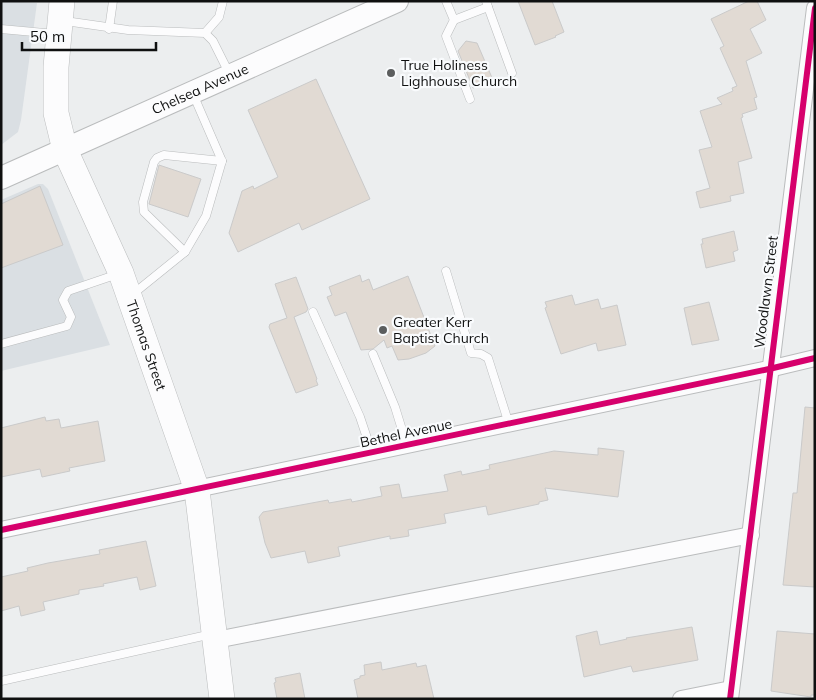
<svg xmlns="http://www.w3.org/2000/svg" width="816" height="700" font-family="Mulish,sans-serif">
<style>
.built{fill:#dadfe3}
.building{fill:#e1dad3;stroke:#cacaca}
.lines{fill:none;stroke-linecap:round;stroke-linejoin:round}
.lane-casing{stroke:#babcbd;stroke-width:9}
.street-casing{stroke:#babcbd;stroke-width:18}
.secondary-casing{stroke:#babcbd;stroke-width:24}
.primary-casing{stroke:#babcbd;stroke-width:26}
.lane{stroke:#fcfcfd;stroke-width:8}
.street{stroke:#fcfcfd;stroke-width:16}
.secondary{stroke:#fcfcfd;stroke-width:22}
.primary{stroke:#fcfcfd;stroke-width:25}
.cycleway-casing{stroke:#f9fbfd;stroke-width:9}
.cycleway{stroke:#d6006c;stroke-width:6}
.poi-dot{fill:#5c5e5e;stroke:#f9fbfd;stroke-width:2}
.labels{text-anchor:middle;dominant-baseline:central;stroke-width:4.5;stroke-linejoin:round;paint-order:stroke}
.poi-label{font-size:14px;fill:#0f1010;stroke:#f9fbfd;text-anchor:start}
.street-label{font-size:14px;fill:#0f1010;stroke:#f9fbfd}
</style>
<rect width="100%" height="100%" fill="#eceeef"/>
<g class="built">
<polygon points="1,1 37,3 21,120 18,132 1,145"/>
<polygon points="38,184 43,184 48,189 110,345 1,371 1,200"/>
</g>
<g class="building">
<polygon points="518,1 552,1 564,32 555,36 556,37 535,45"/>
<polygon points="749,1 757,1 766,20 750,29 762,53 746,61 757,97 754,98 757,109 742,114 743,117 741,118 752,158 738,162 744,193 730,196 731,201 700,208 696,192 710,188 699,150 712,147 700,111 722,104 717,98 733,91 732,88 737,86 720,48 724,46 711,19"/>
<polygon points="466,41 477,43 493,80 473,88 458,51"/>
<polygon points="316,79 370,199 302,230 299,223 238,252 229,233 242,191 253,186 254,189 278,177 248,110"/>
<polygon points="159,165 201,179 188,217 149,204"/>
<polygon points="40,186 63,245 1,268 1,204"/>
<polygon points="734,231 738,250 733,252 735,261 706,268 701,244 703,244 702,239"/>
<polygon points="360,275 362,282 369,279 373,290 408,276 435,346 426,353 409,359 398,360 392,346 387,348 384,340 373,349 361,350 346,312 335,316 327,297 332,295 329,287"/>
<polygon points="296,277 308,309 306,312 294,317 317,379 316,380 318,385 296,393 269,327 270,324 287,318 275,284"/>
<polygon points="572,295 575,305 598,299 601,309 617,305 626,345 598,351 596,343 561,354 545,308 547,307 545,302"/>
<polygon points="709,302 719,340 692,345 684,308"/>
<polygon points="805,407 815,408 815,587 783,585 793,493 797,493"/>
<polygon points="45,417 46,421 59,419 61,428 98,421 105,461 69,468 70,471 42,477 40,469 1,477 1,428"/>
<polygon points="598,448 624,451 618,497 545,488 548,500 539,502 539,504 488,515 486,506 444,514 446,523 408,530 409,536 390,539 390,536 338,547 340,556 308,563 305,551 271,558 265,543 259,517 263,512 328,500 329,503 351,499 352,502 382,496 380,487 399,484 402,498 448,491 444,475 461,471 462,475 490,469 489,465 498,463 554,451 598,455"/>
<polygon points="146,541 156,586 140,590 137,577 103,584 104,586 79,590 79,594 43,602 45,610 21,616 19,606 1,611 1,577 28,571 27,568 48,563 100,554 99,550"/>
<polygon points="692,627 698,660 633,672 631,666 584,677 576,636 597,631 600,645 627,639 626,638"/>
<polygon points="777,631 815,634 815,695 811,695 811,697 771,691"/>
<polygon points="381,662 382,670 416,663 417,667 426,665 434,699 358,699 354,680 360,678 360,676 365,675 364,665"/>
<polygon points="300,673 305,699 277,699 274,683 276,682 275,678"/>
</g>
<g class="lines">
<g class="lane-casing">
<g id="lane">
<polyline points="446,1 454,20 488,7 486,1"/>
<polyline points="488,7 512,73"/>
<polyline points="454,20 446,36 470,99"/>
<polyline points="65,21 128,30 205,33 213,41 229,73"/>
<polyline points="1,29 56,34"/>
<polyline points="109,29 113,1"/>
<polyline points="205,33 219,17 223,1"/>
<polyline points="185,252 144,212 143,202 154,162 157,158 164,155 222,161"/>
<polyline points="446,271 471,353 481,354 488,358 509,424"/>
<polyline points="133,294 185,252 206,216 222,161 193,94"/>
<polyline points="313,312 360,417 372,453"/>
<polyline points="1,344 67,326 71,317 63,300 68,291 118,274"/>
<polyline points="373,354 395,407 407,446"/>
<polyline points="1,681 212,634"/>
</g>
</g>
<g class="street-casing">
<g id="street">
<polyline points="1,530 769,369 815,358"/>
<polyline points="216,640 751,535"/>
<polyline points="681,699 731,689"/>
<polyline points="730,699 815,8"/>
</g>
</g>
<g class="secondary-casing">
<g id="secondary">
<path id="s1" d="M1,178L397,1"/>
</g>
</g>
<g class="primary-casing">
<g id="primary">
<path id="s2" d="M62,1L56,67V113L65,150L121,273L197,490L222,699"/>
</g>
</g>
<use href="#lane" class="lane"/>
<use href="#street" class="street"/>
<use href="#secondary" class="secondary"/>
<use href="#primary" class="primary"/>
<g class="cycleway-casing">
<g id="cycleway">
<polyline points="1,530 769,369 815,358"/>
<polyline points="730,699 815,8"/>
</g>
</g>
<use href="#cycleway" class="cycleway"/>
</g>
<g class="poi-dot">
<circle cx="391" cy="73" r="5"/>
<circle cx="383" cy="330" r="5"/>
</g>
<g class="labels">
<g class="poi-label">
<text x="401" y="65">True Holiness<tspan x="401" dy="16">Lighhouse Church</tspan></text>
<text x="393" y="322">Greater Kerr<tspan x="393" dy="16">Baptist Church</tspan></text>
</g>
<g class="street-label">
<text stroke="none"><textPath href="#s1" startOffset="218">Chelsea Avenue</textPath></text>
<text transform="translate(766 292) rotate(-83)">Woodlawn Street</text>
<text stroke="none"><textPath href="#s2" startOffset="362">Thomas Street</textPath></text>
<text transform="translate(406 433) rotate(-12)">Bethel Avenue</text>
</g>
</g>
<rect width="816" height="700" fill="none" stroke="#0f1010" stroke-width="5"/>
<path d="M22 42v8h134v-8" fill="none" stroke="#0f1010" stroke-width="2.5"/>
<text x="30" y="42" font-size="15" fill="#0f1010" stroke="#f9fbfd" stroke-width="4" paint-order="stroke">50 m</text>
</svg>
